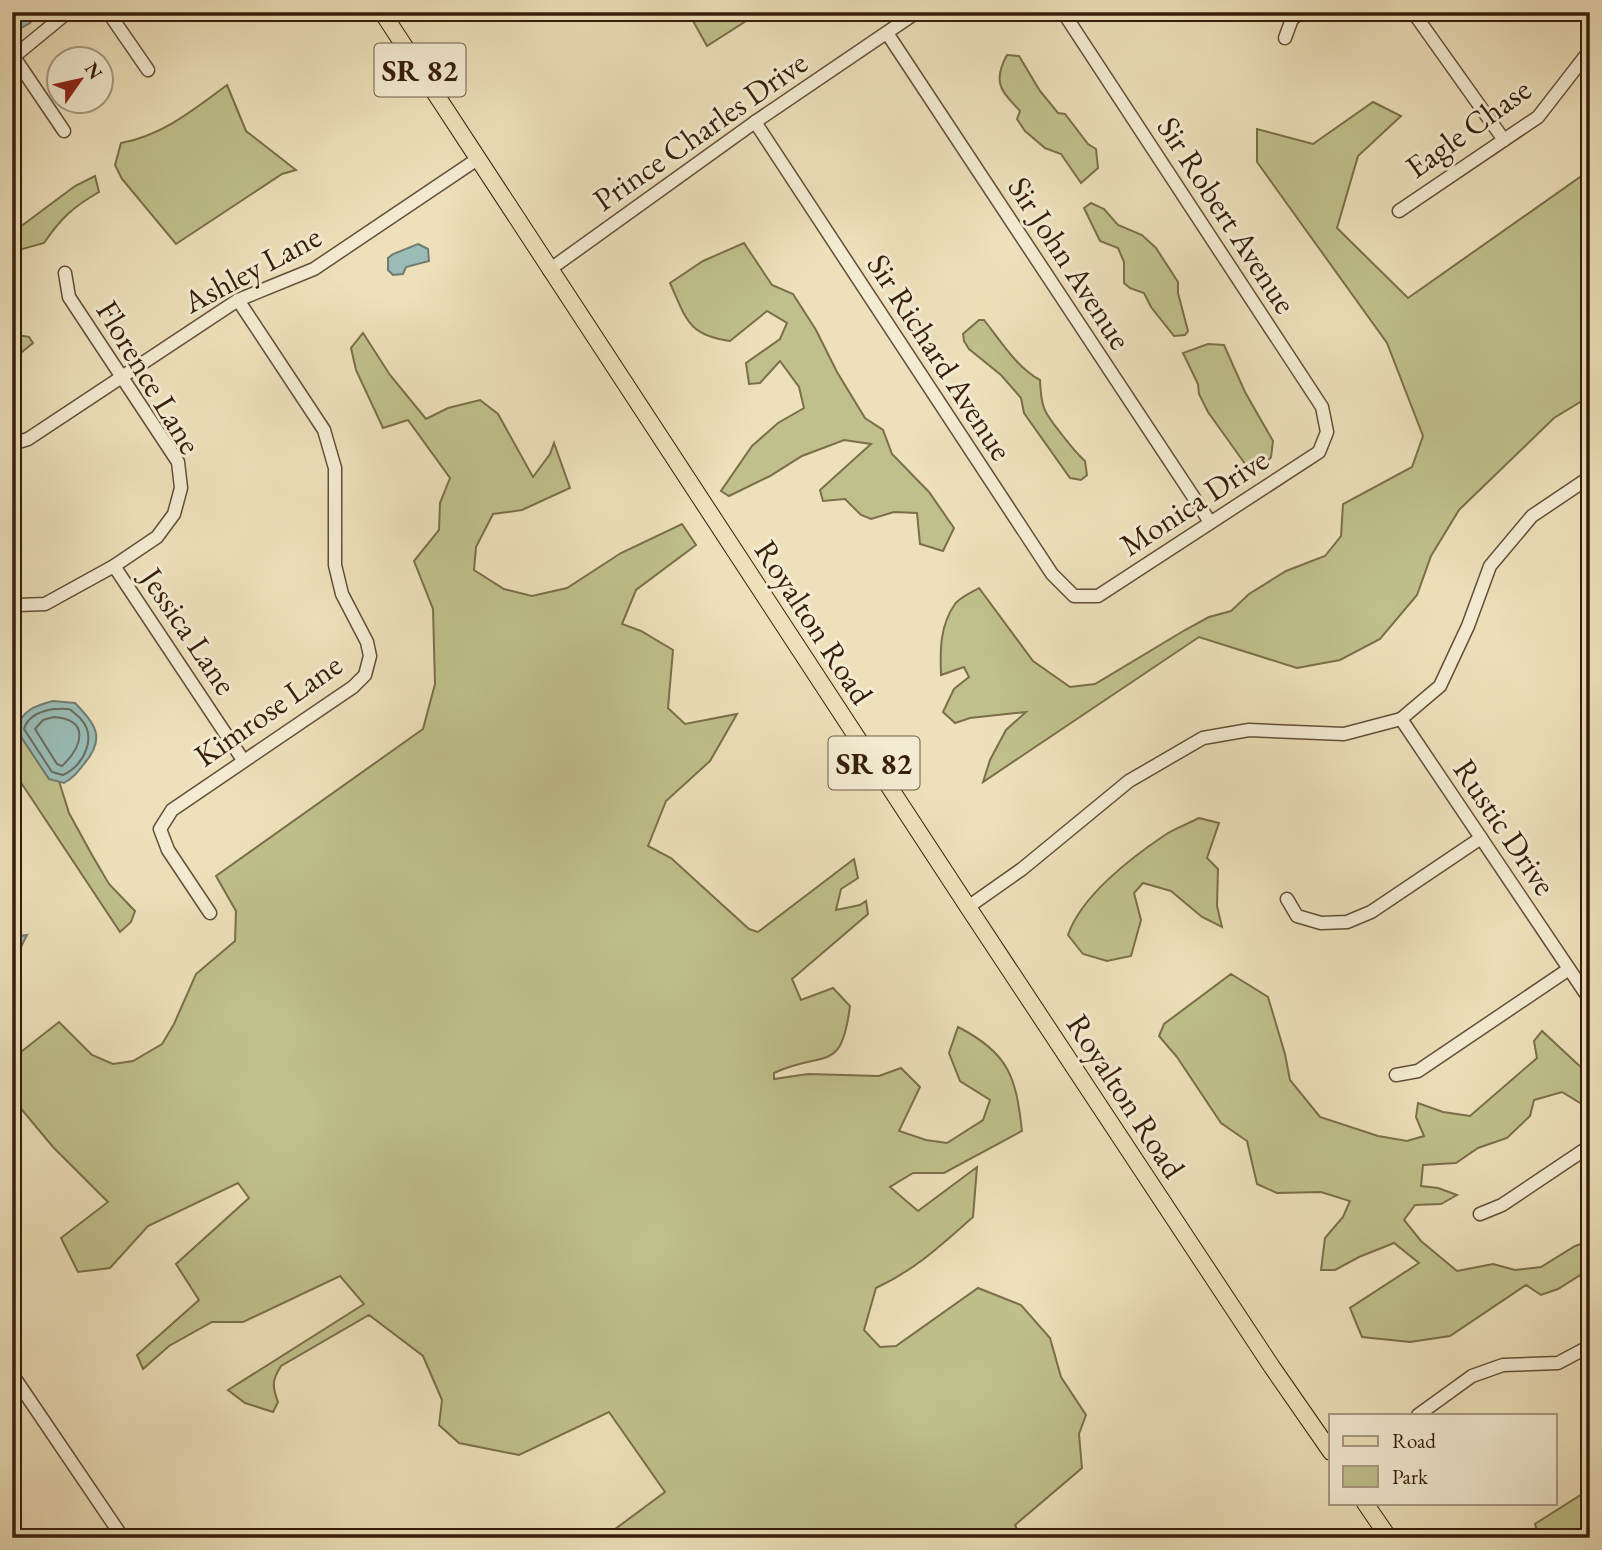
<svg xmlns="http://www.w3.org/2000/svg" width="1602" height="1550" font-family="'EB Garamond',serif">
<style>
.green{fill:#bfc08b;stroke:#7b6e4b;stroke-width:2}
.water{fill:#9abcb6;stroke:#727c72;stroke-width:2}
.lines{fill:none;stroke-linecap:round;stroke-linejoin:round}
.shore{stroke:#686c60;stroke-width:2}
.minor-casing{stroke:#644e37;stroke-width:15}
.major-casing{stroke:#371d0b;stroke-width:18}
.minor{stroke:#f3ebd2;stroke-width:12}
.major{stroke:#ede0ba;stroke-width:16}
.labels{text-anchor:middle;dominant-baseline:central;stroke-width:6;stroke-linejoin:round;paint-order:stroke}
.shield{fill:#f3ebd2;stroke:#6f5b47;stroke-width:2}
.shield-label{font-size:30px;font-weight:bold;fill:#371d0b}
.street-label{font-size:32px;fill:#371d0b;stroke:#f3ebd2}
</style>
<rect width="100%" height="100%" fill="#ede0ba"/>
<filter id="stains"><feTurbulence type="fractalNoise" baseFrequency=".00286" numOctaves="4"/><feColorMatrix values="0 0 0 0 .2 0 0 0 0 .09 0 0 0 0 .02 0 0 0 .5 -.17"/></filter>
<radialGradient id="worn" r=".72"><stop offset=".6" stop-color="#630" stop-opacity="0"/><stop offset="1" stop-color="#630" stop-opacity=".3"/></radialGradient>
<g class="green">
<polygon points="688,12 760,12 707,46"/>
<path d="M1007,55L1019,56L1040,91L1058,113L1065,114L1088,144L1096,149L1098,168L1081,183L1061,154L1045,148L1025,131L1017,119L1020,111C1001,91 992,82 1007,55Z"/>
<path d="M227,85L246,131L296,170L282,174L176,244L122,179L115,165L121,143C163,135 193,110 227,85Z"/>
<path d="M1373,102L1401,116L1358,156L1337,228L1408,298L1590,170V396L1554,418L1459,510L1431,556L1417,595L1380,639L1340,660L1297,668L1199,637L983,782L990,760L1006,730L1026,712L970,718L955,723L943,712L954,689L969,677L964,667L941,675C940,650 940,625 955,604C960,597 972,592 979,588L1033,661L1070,687L1095,684L1185,630L1209,617L1231,611L1249,594L1286,571L1325,556L1341,536L1343,504L1412,467L1423,436L1387,343L1257,162V129L1313,144Z"/>
<path d="M95,176L99,192C73,207 61,218 44,243L12,252V233L75,186Z"/>
<polygon points="1091,203 1104,209 1118,225 1142,235 1156,248 1178,282 1178,293 1188,331 1185,335 1174,336 1151,307 1144,293 1130,288 1124,283 1124,262 1118,248 1100,241 1084,208"/>
<path d="M744,243L772,285L793,294L816,330L837,372L865,418L883,430L892,454L929,492L954,528L943,551L920,544L917,513L894,512L871,519L861,515L845,499L823,501L820,490L871,444L844,440L802,456L770,476L729,496L721,491L752,446L778,423L804,408L799,387L780,361L760,383L749,384L746,363L780,339L787,323L767,311L730,341C687,335 686,318 670,283L703,261Z"/>
<path d="M979,320H984C1000,340 1017,368 1040,380C1041,410 1045,413 1063,436C1070,445 1076,453 1085,461L1087,475L1081,480L1070,478L1024,413L1021,398L1001,375L969,349L964,341L963,334Z"/>
<path d="M363,333L390,375L426,419L448,408L480,400L498,414L533,477L550,454L554,443L570,488L522,510L493,514L476,547L474,570L504,589L532,596L567,588L621,553L682,524L696,545L636,590L622,624L641,631L673,650L668,708L685,724L737,714L710,761L666,801L648,846L671,858L749,929L758,932L854,859L858,878L841,889L836,910L860,905L866,901L868,914L792,979L801,1000L833,988L850,1006C841,1076 825,1049 774,1073V1079L808,1074L879,1076L901,1068L920,1087L899,1131L926,1140L947,1143L983,1120L990,1100L960,1081L949,1053L958,1027C1009,1053 1016,1077 1022,1131L944,1173H913L890,1187L918,1211L977,1167L973,1217C941,1245 915,1270 876,1288L864,1330L880,1347L896,1346L978,1288L1021,1305L1050,1338L1061,1377L1086,1415L1079,1434L1082,1468L1015,1525L1021,1538H603L665,1492L609,1412L519,1455L459,1443L439,1425L442,1400L423,1356L369,1315L281,1366C272,1380 272,1386 278,1402L273,1412L245,1403L228,1390L364,1304L340,1276L243,1322H212L169,1346L143,1369L137,1355L199,1300L176,1264L249,1198L238,1183L148,1226L110,1268L78,1272L61,1238L108,1202L53,1147L12,1098V1059L59,1022L92,1055L113,1064L133,1061L162,1044L174,1024L196,974L235,941L236,911L216,876L423,729L435,684L433,609L414,561L439,530L440,503L450,478L408,420L383,428L356,370L351,348Z"/>
<polygon points="12,334 29,337 33,343 12,360"/>
<polygon points="1208,344 1224,345 1245,392 1273,441 1271,457 1264,466 1248,468 1208,412 1199,394 1198,384 1183,353"/>
<polygon points="12,717 18,724 17,730 49,779 59,781 69,813 92,855 109,884 135,911 131,922 120,932 12,769"/>
<path d="M1199,818L1219,823L1207,858L1218,869L1217,906L1222,927L1202,917L1171,891L1143,883L1134,893L1141,920L1131,956L1107,961L1083,954L1068,935C1081,896 1132,857 1165,835C1175,828 1188,824 1199,818Z"/>
<polygon points="1231,974 1268,997 1285,1054 1290,1080 1320,1117 1378,1136 1407,1141 1424,1136 1416,1117 1418,1103 1443,1112 1470,1116 1537,1058 1534,1041 1542,1031 1584,1070 1590,1071 1590,1109 1562,1092 1534,1100 1530,1116 1507,1138 1478,1148 1456,1163 1423,1165 1421,1186 1438,1188 1457,1195 1441,1204 1415,1205 1404,1220 1421,1241 1457,1271 1493,1264 1515,1270 1541,1267 1575,1246 1590,1241 1590,1269 1558,1289 1541,1295 1526,1285 1450,1336 1410,1342 1362,1337 1350,1308 1419,1263 1394,1243 1359,1257 1335,1270 1321,1270 1325,1238 1343,1217 1350,1201 1321,1192 1277,1193 1257,1184 1247,1141 1221,1123 1177,1057 1159,1036 1164,1024"/>
<polygon points="1590,1489 1590,1538 1539,1538 1535,1524"/>
</g>
<g class="water">
<polygon points="12,12 40,12 30,23 12,33"/>
<polygon points="418,244 428,249 429,261 406,267 403,274 393,275 388,270 388,258 393,254"/>
<path d="M53,701L75,703C96,725 106,738 84,764C77,773 73,778 64,783L49,779L16,729C23,710 34,706 53,701Z"/>
<polygon points="27,935 12,965 12,937"/>
</g>
<g class="lines">
<g class="shore">
<path d="M54,709C59,709 67,708 71,710C72,711 79,717 80,718C98,737 84,765 63,775L52,772L24,729C28,715 42,711 54,709Z"/>
<path d="M54,717C91,720 82,747 62,766L57,764L35,729L43,720Z"/>
</g>
<g class="minor-casing">
<g id="minor">
<polyline points="108,12 148,70"/>
<polyline points="1413,12 1504,140"/>
<polyline points="887,33 1210,522"/>
<polyline points="1285,38 1292,19 1301,12"/>
<polyline points="14,57 64,131"/>
<polyline points="12,58 68,12"/>
<polyline points="755,122 1052,574 1074,596 1098,596 1319,452 1327,432 1322,407 1063,12"/>
<polyline points="1399,211 1538,117 1590,50"/>
<polyline points="549,270 755,122 917,12"/>
<polyline points="12,444 28,439 238,300 314,269 479,158"/>
<polyline points="114,566 243,760"/>
<polyline points="12,602 17,605 45,604 114,566 157,537 174,514 181,488 178,462 69,297 65,273"/>
<polyline points="1401,719 1590,1000"/>
<polyline points="1287,899 1297,916 1321,923 1347,922 1371,912 1481,838"/>
<polyline points="968,907 1022,869 1129,781 1203,738 1249,730 1344,734 1401,719 1440,686 1468,626 1490,566 1532,516 1590,477"/>
<polyline points="210,913 168,850 160,829 172,810 353,687 365,675 370,656 367,642 342,594 335,565 335,468 324,430 238,300"/>
<polyline points="1396,1075 1418,1071 1569,969"/>
<polyline points="1480,1214 1502,1205 1590,1146"/>
<polyline points="12,1374 123,1538"/>
<polyline points="1418,1415 1472,1376 1503,1365 1558,1363 1590,1346"/>
</g>
</g>
<g class="major-casing">
<g id="major">
<polyline points="382,12 968,907 1272,1367 1331,1452"/>
<polyline points="1365,1503 1389,1538"/>
</g>
</g>
<use href="#minor" class="minor"/>
<use href="#major" class="major"/>
</g>
<g class="labels">
<g class="shield">
<rect x="374.5" y="43.5" width="91" height="53" rx="5"/>
<rect x="828.5" y="736.5" width="91" height="53" rx="5"/>
</g>
<g class="shield-label">
<text x="420" y="70">SR 82</text>
<text x="874" y="763">SR 82</text>
</g>
<g class="street-label">
<text transform="translate(1468 128) rotate(-36)">Eagle Chase</text>
<text transform="translate(700 131) rotate(-35)">Prince Charles Drive</text>
<text transform="translate(1227 215) rotate(57)">Sir Robert Avenue</text>
<text transform="translate(1070 263) rotate(57)">Sir John Avenue</text>
<text transform="translate(252 269) rotate(-28)">Ashley Lane</text>
<text transform="translate(940 357) rotate(57)">Sir Richard Avenue</text>
<text transform="translate(149 377) rotate(59)">Florence Lane</text>
<text transform="translate(1194 502) rotate(-33)">Monica Drive</text>
<text transform="translate(814 622) rotate(57)">Royalton Road</text>
<text transform="translate(189 631) rotate(56)">Jessica Lane</text>
<text transform="translate(268 710) rotate(-35)">Kimrose Lane</text>
<text transform="translate(1505 827) rotate(56)">Rustic Drive</text>
<text transform="translate(1126 1096) rotate(57)">Royalton Road</text>
</g>
</g>
<rect width="1602" height="1550" fill="none" stroke="#ede0ba" stroke-width="42"/>
<rect x="14" y="14" width="1574" height="1522" fill="none" stroke="#371d0b" stroke-width="3.5"/>
<rect x="21" y="21" width="1560" height="1508" fill="none" stroke="#371d0b" stroke-width="2"/>
<rect x="1329" y="1414" width="228" height="91" fill="#f3ebd2" stroke="#a89982" stroke-width="2"/>
<rect x="1343" y="1436" width="35" height="10" fill="#ede0ba" stroke="#a89982" stroke-width="2"/>
<text x="1392" y="1448" font-size="21" fill="#371d0b">Road</text>
<rect x="1343" y="1466" width="35" height="21" fill="#bfc08b" stroke="#a89982" stroke-width="2"/>
<text x="1392" y="1484" font-size="21" fill="#371d0b">Park</text>
<g transform="translate(80 80) rotate(56)"><circle r="33" fill="#f3ebd2" stroke="#a89982" stroke-width="2"/>
<path d="M0-5L12 26L0 18L-12 26Z" fill="#8f2418"/>
<text y="-10" font-size="19" font-weight="bold" text-anchor="middle" fill="#371d0b">N</text>
</g>
<rect width="100%" height="100%" filter="url(#stains)"/>
<rect width="100%" height="100%" fill="url(#worn)"/>
</svg>
